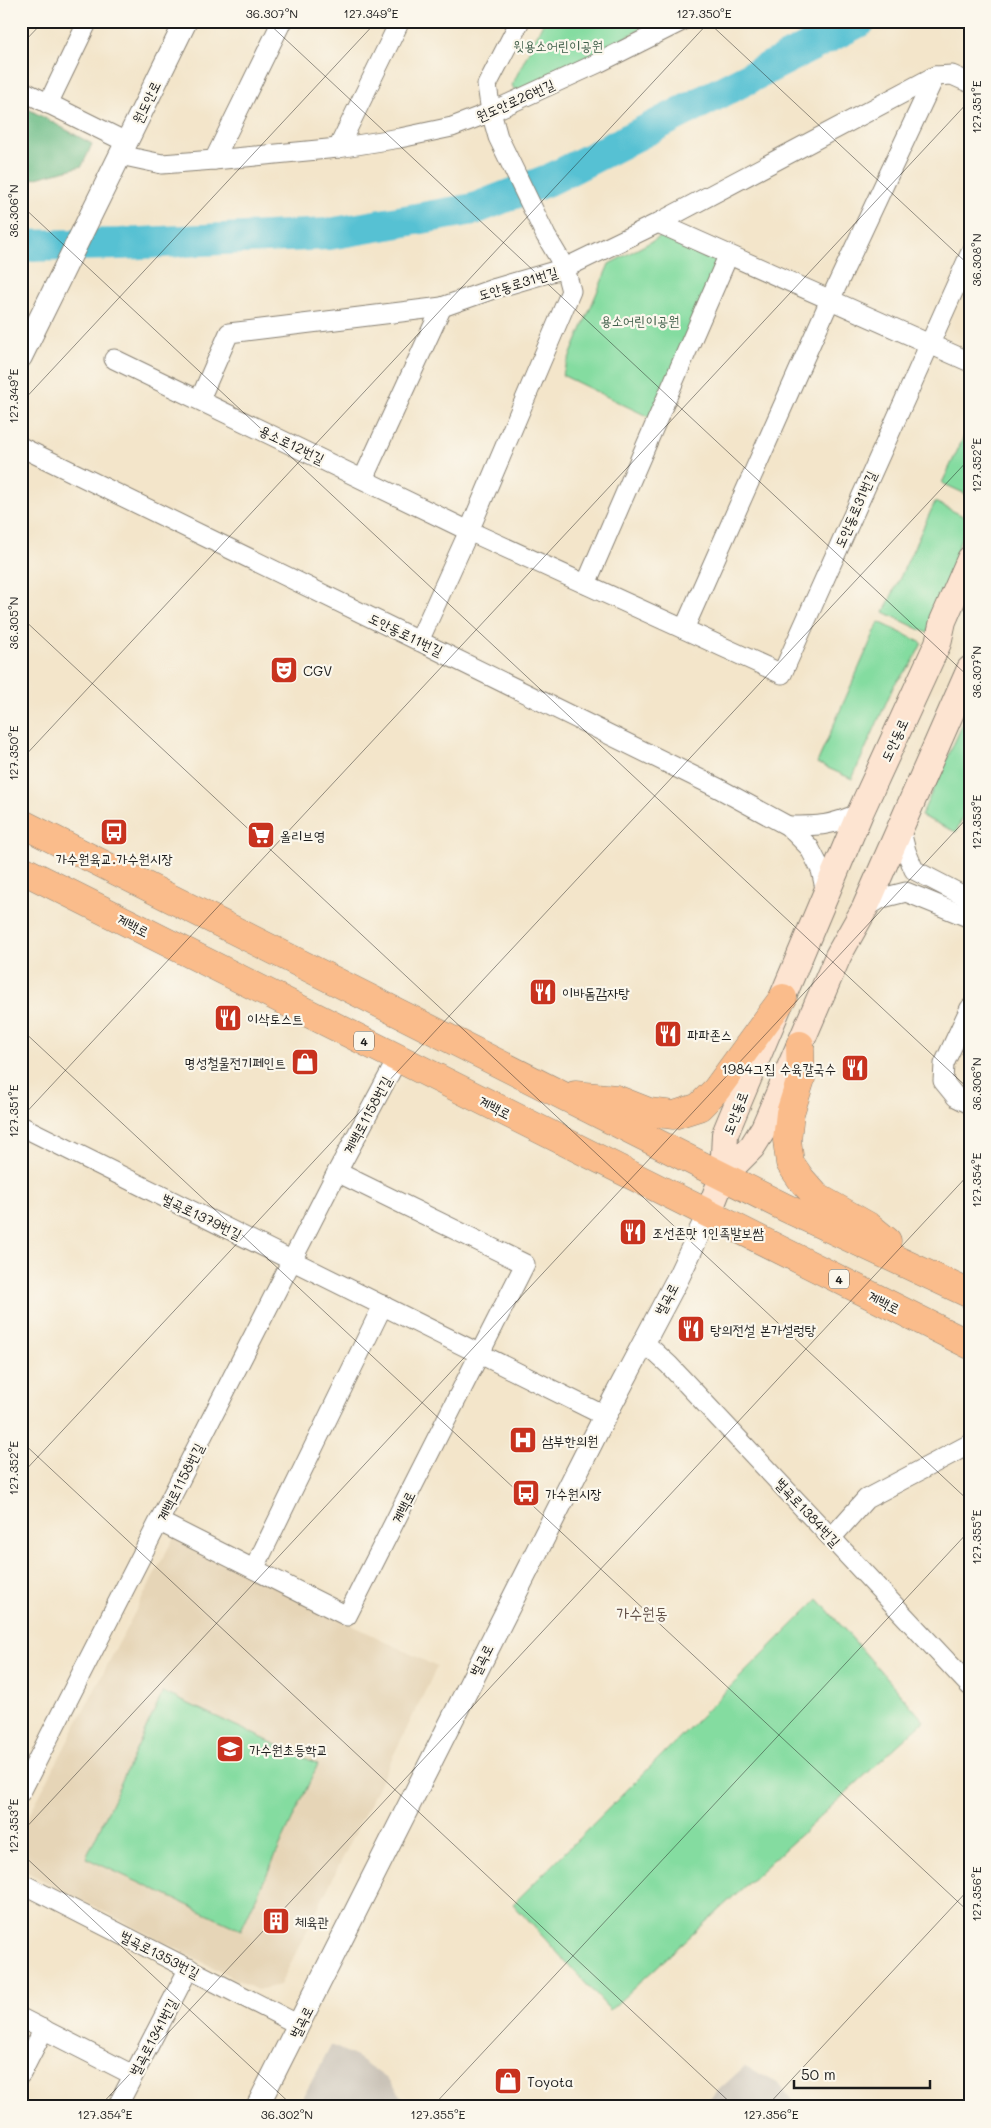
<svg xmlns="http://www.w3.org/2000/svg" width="991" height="2128" font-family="Mali,'Poor Story',sans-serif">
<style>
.built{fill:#e6d5b7}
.industrial{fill:#cac3b8}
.green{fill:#84dca0;stroke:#507c5e}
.forest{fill:#6bbc86;stroke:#446c51}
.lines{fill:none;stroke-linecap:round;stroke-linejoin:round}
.river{stroke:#57c1d3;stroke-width:32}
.minor-casing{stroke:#888073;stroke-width:21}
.tertiary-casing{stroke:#888073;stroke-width:24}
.secondary-casing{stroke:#888073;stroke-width:28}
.primary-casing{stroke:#888073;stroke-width:29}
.minor{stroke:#fff;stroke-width:19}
.tertiary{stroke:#fff;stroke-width:22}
.secondary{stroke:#fde4d1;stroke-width:26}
.primary{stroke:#fabc8b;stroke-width:28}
.ticks{fill:none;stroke:#1c1c1c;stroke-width:1;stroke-opacity:0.45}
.labels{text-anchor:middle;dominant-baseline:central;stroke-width:4.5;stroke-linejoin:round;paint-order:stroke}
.shield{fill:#fbf7ec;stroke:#5f5e5a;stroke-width:1}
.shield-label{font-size:12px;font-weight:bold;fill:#1c1c1c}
.park-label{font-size:14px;fill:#405f4a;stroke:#fbf7ec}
.street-label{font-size:14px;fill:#1c1c1c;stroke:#fbf7ec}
.poi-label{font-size:14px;fill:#1c1c1c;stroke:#fbf7ec;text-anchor:start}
.quarter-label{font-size:16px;fill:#64524a;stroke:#fbf7ec}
.neatline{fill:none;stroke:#1c1c1c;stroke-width:2}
.ticks-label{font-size:12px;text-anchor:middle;fill:#1c1c1c}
</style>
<rect width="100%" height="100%" fill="#fbf7ec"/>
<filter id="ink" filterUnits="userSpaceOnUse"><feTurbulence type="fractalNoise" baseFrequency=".02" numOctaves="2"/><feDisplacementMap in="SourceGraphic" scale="10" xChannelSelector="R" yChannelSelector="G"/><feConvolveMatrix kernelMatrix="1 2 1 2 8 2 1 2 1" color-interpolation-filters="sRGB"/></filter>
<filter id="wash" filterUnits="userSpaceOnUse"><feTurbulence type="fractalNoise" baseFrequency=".0096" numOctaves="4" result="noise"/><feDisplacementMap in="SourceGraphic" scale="20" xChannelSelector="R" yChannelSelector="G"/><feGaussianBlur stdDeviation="1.12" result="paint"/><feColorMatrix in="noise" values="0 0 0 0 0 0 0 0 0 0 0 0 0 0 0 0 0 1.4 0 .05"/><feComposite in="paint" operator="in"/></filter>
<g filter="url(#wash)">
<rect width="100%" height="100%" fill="#f3e5ca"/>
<polygon class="built" points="174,1537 437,1667 280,1985 257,1990 21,1869 21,1831"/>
<g class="industrial">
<polygon points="331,2045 358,2058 390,2081 410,2107 298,2107"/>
<polygon points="745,2066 779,2084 797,2107 700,2107"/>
</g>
<g class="green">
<polygon points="544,21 658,21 516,93 512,85"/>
<polygon points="662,236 720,258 653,419 562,375 609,264"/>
<polygon points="970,424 970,496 942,483"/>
<polygon points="935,502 969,519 960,541 949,583 927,633 884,612"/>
<polygon points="879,622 922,643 912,663 894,685 852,779 817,763"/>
<polygon points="970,708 970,801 956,832 921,816"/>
<polygon points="818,1599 924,1721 610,2010 513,1904"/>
<polygon points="163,1692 318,1764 241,1930 86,1858"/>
</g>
<polygon class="forest" points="21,105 92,144 82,166 21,182"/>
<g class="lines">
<polyline class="river" points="21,246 120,244 329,234 474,209 553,178 860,21"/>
</g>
</g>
<g filter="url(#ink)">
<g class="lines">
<g class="minor-casing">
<g id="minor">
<polyline points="21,90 126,142"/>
<polyline points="48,104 88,21"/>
<polyline points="338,148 400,21"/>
<polyline points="120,155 162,164 214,160 338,148 400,138 452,127 491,112 598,63 682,21"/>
<polyline points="214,160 282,21"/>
<polyline points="658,223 970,362"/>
<polyline points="114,359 469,531 782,674 970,254"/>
<polyline points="200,399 229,333 442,307 496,288 565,268 658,223 935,76 952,75 970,83"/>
<polyline points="21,447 419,641 718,788 788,826 809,847 821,870 826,893"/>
<polyline points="363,479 442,307"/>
<polyline points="586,584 728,256"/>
<polyline points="684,629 830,300 935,76"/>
<polyline points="419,641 469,531 571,291 565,268 546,236 498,137 491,112 487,85 520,21"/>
<path d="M788,826C820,826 830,826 860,813"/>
<polyline points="900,828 906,851 914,870 970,899"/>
<polyline points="865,908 882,898 906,892 970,918"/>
<polyline points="970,1008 944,1064 943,1081 956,1097 970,1104"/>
<polyline points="21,1126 605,1416"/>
<polyline points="644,1342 669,1365 970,1686"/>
<polyline points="160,1522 347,1616 525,1264 337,1172"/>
<polyline points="832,1537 866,1499 970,1444"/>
<polyline points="254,1569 383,1305"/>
<polyline points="21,1792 337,1172 398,1058"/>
<polyline points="21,1883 299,2025"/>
<polyline points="21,2018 133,2075"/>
<polyline points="21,2074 44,2029"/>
<polyline points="117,2107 189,1968"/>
</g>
</g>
<g class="tertiary-casing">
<g id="tertiary">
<polyline points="21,357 186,21"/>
<polyline points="257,2107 605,1416 678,1278 708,1214"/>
</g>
</g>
<g class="secondary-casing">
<g id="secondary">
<polyline points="723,1176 752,1147 764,1128 838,956 865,908 970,669"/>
<polyline points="708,1214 723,1176 725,1134 732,1117 860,813 938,643 943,621 970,559"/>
</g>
</g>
<g class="primary-casing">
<g id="primary">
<polyline points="21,823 786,1208 970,1294"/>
<polyline points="21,869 970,1345"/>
<polyline points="800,1045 801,1079 790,1113 787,1140 790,1163 801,1179 817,1197 870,1227 887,1241"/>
<polyline points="575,1095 616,1099 649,1112 674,1115 699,1107 716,1090 783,998"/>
</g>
</g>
<use href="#minor" class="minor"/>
<use href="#tertiary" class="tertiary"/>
<use href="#secondary" class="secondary"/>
<use href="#primary" class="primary"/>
</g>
</g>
<path class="ticks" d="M266,21L970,678M707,21L970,266M21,45L44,21M21,205L970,1090M21,403L377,21M21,617L970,1502M21,760L710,21M21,1029L970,1913M21,1118L970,100M21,1441L735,2107M21,1475L970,458M21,1833L970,815M21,1853L294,2107M99,2107L970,1173M432,2107L970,1530M766,2107L970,1888"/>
<defs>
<g id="theatre-square" transform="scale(1.4375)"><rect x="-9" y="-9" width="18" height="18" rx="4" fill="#c8321e" stroke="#fbf7ec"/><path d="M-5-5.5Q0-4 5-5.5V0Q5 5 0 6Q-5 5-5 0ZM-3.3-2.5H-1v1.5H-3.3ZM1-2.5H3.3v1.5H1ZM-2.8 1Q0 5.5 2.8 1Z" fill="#fff"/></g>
<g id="bus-square" transform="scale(1.4375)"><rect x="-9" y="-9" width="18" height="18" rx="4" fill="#c8321e" stroke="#fbf7ec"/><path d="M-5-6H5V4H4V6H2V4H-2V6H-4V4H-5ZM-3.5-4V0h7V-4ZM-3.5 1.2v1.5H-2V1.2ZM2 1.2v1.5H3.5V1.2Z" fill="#fff"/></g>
<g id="supermarket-square" transform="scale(1.4375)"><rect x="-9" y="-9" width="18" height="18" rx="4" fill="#c8321e" stroke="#fbf7ec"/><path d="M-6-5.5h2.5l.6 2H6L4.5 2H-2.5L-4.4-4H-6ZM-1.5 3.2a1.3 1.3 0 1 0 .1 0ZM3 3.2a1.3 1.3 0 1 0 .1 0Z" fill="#fff"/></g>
<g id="restaurant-square" transform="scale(1.4375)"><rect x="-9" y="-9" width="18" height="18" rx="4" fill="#c8321e" stroke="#fbf7ec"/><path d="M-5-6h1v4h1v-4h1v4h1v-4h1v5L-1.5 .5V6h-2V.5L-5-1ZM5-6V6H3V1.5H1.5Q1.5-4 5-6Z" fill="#fff"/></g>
<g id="shop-square" transform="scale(1.4375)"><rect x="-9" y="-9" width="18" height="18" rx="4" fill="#c8321e" stroke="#fbf7ec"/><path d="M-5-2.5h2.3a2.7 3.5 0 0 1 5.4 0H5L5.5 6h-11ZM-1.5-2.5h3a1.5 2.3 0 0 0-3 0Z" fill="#fff"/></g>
<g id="hospital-square" transform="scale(1.4375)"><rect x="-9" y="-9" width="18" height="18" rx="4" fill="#c8321e" stroke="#fbf7ec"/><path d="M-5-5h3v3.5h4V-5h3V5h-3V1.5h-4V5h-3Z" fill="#fff"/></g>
<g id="school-square" transform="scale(1.4375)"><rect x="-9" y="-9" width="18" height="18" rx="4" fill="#c8321e" stroke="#fbf7ec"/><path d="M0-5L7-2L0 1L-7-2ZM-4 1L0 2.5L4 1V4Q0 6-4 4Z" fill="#fff"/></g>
<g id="building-square" transform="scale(1.4375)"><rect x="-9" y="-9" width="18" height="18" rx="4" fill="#c8321e" stroke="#fbf7ec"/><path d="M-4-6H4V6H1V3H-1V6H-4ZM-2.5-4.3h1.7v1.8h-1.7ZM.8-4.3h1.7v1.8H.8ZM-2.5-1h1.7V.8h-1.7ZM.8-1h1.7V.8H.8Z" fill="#fff"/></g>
</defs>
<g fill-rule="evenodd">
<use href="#theatre-square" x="284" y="670"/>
<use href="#bus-square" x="114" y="832"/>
<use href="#supermarket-square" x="261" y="835"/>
<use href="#restaurant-square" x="543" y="992"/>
<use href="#restaurant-square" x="228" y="1018"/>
<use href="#restaurant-square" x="668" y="1034"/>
<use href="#shop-square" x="305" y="1062"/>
<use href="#restaurant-square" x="855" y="1068"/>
<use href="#restaurant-square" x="633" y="1232"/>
<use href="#restaurant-square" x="691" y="1329"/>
<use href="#hospital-square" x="523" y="1440"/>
<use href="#bus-square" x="526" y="1493"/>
<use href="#school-square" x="230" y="1749"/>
<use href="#building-square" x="276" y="1921"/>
<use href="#shop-square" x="508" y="2081"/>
</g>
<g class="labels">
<g class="shield">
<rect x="354" y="1031.5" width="20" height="19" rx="4"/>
<rect x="829" y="1269.5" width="20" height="19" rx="4"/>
</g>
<g class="shield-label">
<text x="364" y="1041">4</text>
<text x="839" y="1279">4</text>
</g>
<g class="park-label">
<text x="558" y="45">윗용소어린이공원</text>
<text x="640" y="320">용소어린이공원</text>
</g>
<g class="street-label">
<text transform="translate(515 100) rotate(-24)">원도안로26번길</text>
<text transform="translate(146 102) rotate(-64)">원도안로</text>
<text transform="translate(518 283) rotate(-17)">도안동로31번길</text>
<text transform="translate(292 444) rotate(26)">용소로12번길</text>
<text transform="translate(855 509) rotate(-66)">도안동로31번길</text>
<text transform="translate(406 634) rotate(26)">도안동로11번길</text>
<text transform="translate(894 740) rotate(-65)">도안동로</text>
<text transform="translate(133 925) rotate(27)">계백로</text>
<text transform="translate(495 1107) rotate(27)">계백로</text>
<text transform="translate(735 1113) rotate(-69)">도안동로</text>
<text transform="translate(367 1115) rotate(-62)">계백로1158번길</text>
<text transform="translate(202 1216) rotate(26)">벌곡로1379번길</text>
<text transform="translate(666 1299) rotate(-62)">벌곡로</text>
<text transform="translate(884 1302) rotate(27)">계백로</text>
<text transform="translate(180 1482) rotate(-63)">계백로1158번길</text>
<text transform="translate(403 1507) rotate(-63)">계백로</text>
<text transform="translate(808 1512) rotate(47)">벌곡로1384번길</text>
<text transform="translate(481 1660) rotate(-63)">벌곡로</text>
<text transform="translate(160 1954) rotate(27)">벌곡로1353번길</text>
<text transform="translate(301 2022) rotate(-63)">벌곡로</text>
<text transform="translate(153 2037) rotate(-62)">벌곡로1341번길</text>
</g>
<g class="poi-label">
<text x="303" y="670">CGV</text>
<text x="280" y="835">올리브영</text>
<text x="114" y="858" text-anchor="middle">가수원육교.가수원시장</text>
<text x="562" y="992">이바돔감자탕</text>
<text x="247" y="1018">이삭토스트</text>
<text x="687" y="1034">파파존스</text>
<text x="286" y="1062" text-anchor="end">명성철물전기페인트</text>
<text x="836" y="1068" text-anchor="end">1984그집 수육칼국수</text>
<text x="652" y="1232">조선존맛 1인족발보쌈</text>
<text x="710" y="1329">탕의전설 본가설렁탕</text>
<text x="542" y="1440">삼부한의원</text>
<text x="545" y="1493">가수원시장</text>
<text x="249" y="1749">가수원초등학교</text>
<text x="295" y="1921">체육관</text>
<text x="527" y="2081">Toyota</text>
</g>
<g class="quarter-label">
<text x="642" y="1612">가수원동</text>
</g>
</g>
<rect width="991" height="2128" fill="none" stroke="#fbf7ec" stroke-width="55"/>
<path d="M794 2080v8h136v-8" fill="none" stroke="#1c1c1c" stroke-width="2.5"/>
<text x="801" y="2080" font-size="15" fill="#1c1c1c" stroke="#fbf7ec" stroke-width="4" paint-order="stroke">50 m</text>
<rect x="28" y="28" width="936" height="2072" class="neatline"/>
<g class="ticks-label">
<text x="272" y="18">36.307°N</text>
<text x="371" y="18">127.349°E</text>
<text x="704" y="18">127.350°E</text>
<text transform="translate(977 107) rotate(-90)" y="4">127.351°E</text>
<text transform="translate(14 211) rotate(-90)" y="4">36.306°N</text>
<text transform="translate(977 260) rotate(-90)" y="4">36.308°N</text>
<text transform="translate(14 396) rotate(-90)" y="4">127.349°E</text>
<text transform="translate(977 465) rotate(-90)" y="4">127.352°E</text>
<text transform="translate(14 623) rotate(-90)" y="4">36.305°N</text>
<text transform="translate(977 672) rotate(-90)" y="4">36.307°N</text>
<text transform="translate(14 753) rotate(-90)" y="4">127.350°E</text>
<text transform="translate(977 822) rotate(-90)" y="4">127.353°E</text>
<text transform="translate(977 1084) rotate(-90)" y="4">36.306°N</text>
<text transform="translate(14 1111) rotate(-90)" y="4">127.351°E</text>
<text transform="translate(977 1180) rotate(-90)" y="4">127.354°E</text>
<text transform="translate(14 1468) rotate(-90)" y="4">127.352°E</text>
<text transform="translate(977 1537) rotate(-90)" y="4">127.355°E</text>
<text transform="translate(14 1826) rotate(-90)" y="4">127.353°E</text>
<text transform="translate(977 1894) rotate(-90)" y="4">127.356°E</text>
<text x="105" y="2119">127.354°E</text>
<text x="287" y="2119">36.302°N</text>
<text x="438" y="2119">127.355°E</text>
<text x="771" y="2119">127.356°E</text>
</g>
</svg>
